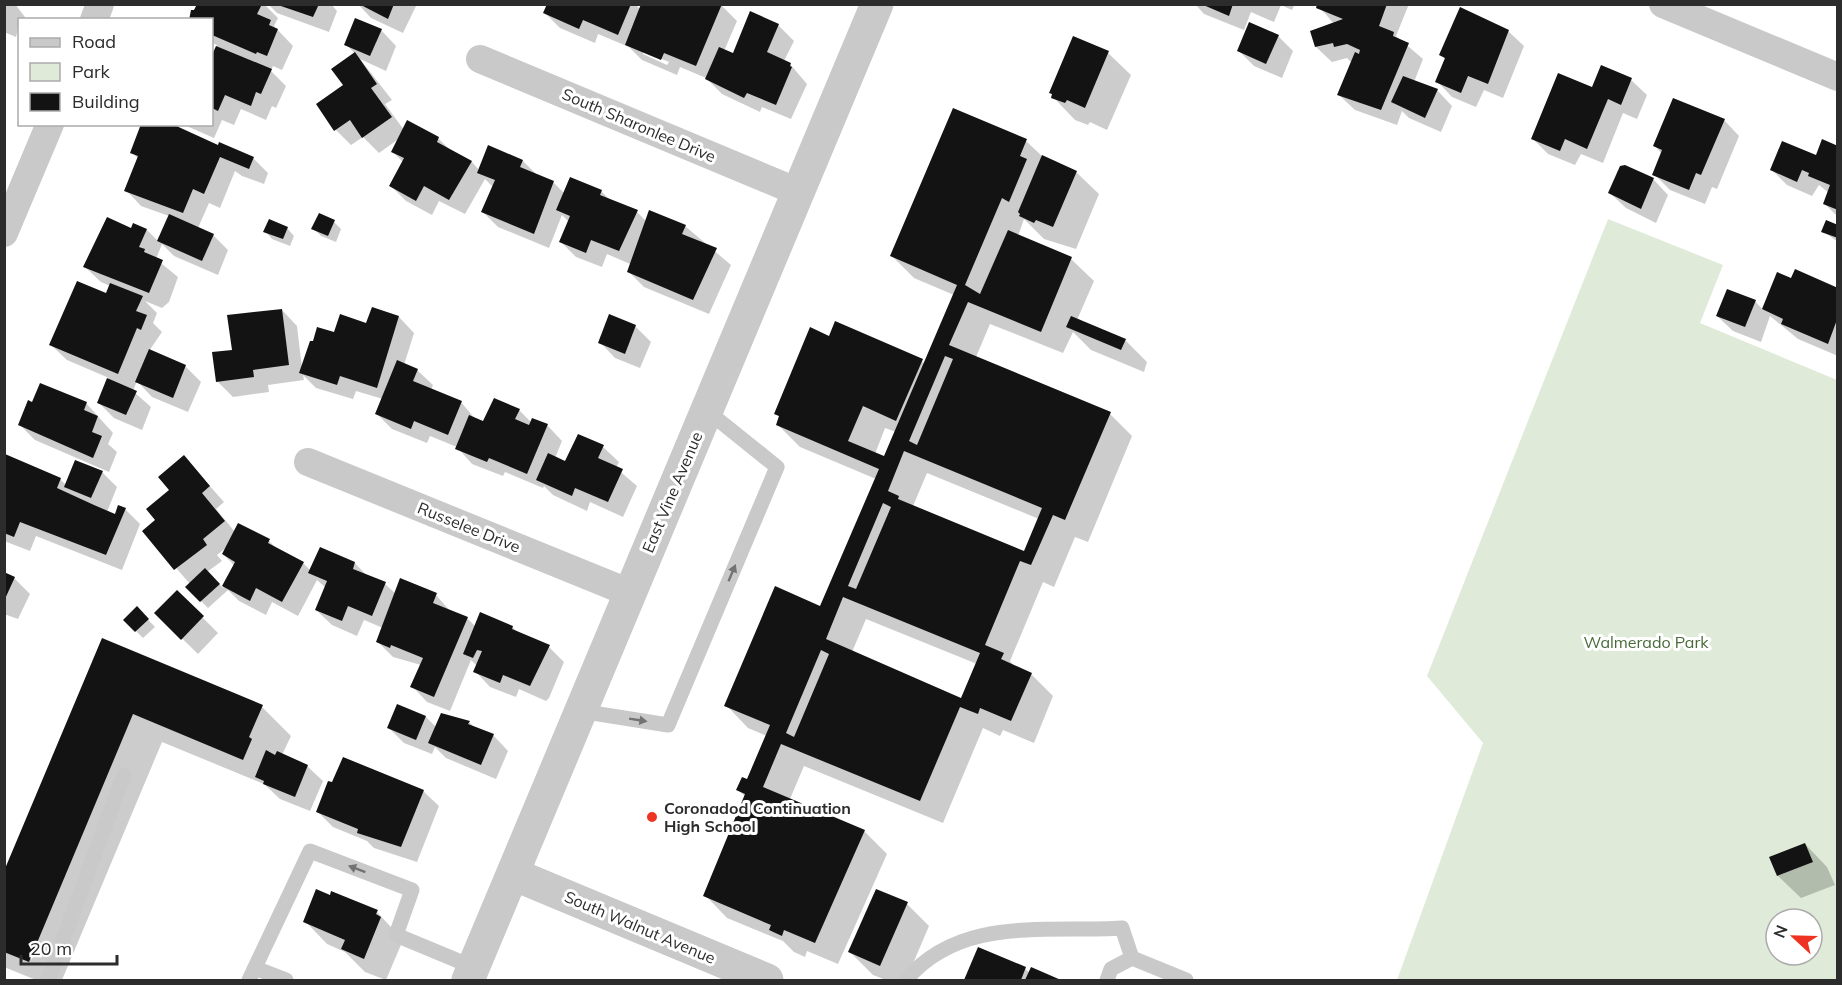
<svg xmlns="http://www.w3.org/2000/svg" width="1842" height="985" font-family="Mulish,sans-serif">
<style>
.green{fill:#dfebd8;fill-rule:evenodd}
.shadow{fill:#0003;fill-rule:evenodd}
.building{fill:#131313;fill-rule:evenodd}
.lines{fill:none;stroke-linecap:round;stroke-linejoin:round}
.service{stroke:#c9c9c9;stroke-width:15}
.minor{stroke:#c9c9c9;stroke-width:28}
.tertiary{stroke:#c9c9c9;stroke-width:33}
.oneway{fill:#737373}
.poi-dot{fill:#ef3322;stroke:#fff;stroke-width:2}
.labels{text-anchor:middle;dominant-baseline:central;stroke-width:6;stroke-linejoin:round;paint-order:stroke}
.street-label{font-size:16px;fill:#2c2c2c;stroke:#fff}
.park-label{font-size:16px;fill:#476a38;stroke:#fff}
.poi-label{font-size:16px;font-weight:bold;fill:#2c2c2c;stroke:#fff;text-anchor:start}
</style>
<rect width="100%" height="100%" fill="#fff"/>
<path class="green" d="M1608,219L1723,265L1700,323L1837,380V980H1397L1483,743L1427,676ZM1776,919H1812V955H1776Z"/>
<g class="shadow">
<polygon points="4,4 15,4 25,17 20,20 16,37 4,32"/>
<polygon points="198,4 264,4 278,18 274,26 293,46 282,70 273,66 271,71 286,86 276,108 272,106 266,120 241,109 234,125 222,120 214,138 182,124 212,124 212,59 217,45 212,43 212,20 195,11"/>
<polygon points="268,4 331,4 337,11 329,32 277,13"/>
<polygon points="358,4 414,4 416,6 403,33 371,18"/>
<path d="M548,4H635L641,10L720,4L737,21L724,51L733,55L778,25L794,41L784,61L790,64L807,84L791,119L762,107L760,112L722,94L706,78L680,67L677,75L642,60L629,47L598,34L595,43L560,28L545,13ZM643,51L669,62L667,65L643,54Z"/>
<polygon points="1195,4 1295,4 1292,10 1281,5 1274,22 1251,12 1244,30 1204,14"/>
<polygon points="1317,4 1409,4 1396,36 1423,59 1414,82 1437,90 1452,106 1441,132 1409,118 1402,111 1397,125 1355,110 1339,95 1352,63 1347,58 1332,62 1316,47 1334,24"/>
<polygon points="381,30 396,46 386,71 360,59 392,100 385,104 404,130 438,138 451,151 472,162 479,170 489,147 523,161 537,175 553,182 564,193 601,191 610,200 637,212 646,221 685,226 731,265 709,314 644,287 629,272 630,264 607,254 602,267 576,257 561,242 569,222 562,215 549,248 498,227 483,212 493,187 485,179 465,214 439,201 432,215 406,201 391,186 403,162 392,151 400,138 379,153 363,137 351,145 336,130 318,105 345,85 355,54 346,44"/>
<polygon points="1508,31 1524,46 1503,98 1484,90 1476,107 1452,97 1437,81 1446,60 1441,55"/>
<polygon points="1278,36 1293,51 1282,78 1254,66 1239,51"/>
<polygon points="1108,53 1131,75 1107,130 1090,122 1088,125 1075,120 1053,97"/>
<polygon points="1631,80 1647,95 1637,119 1623,113 1603,163 1581,154 1575,165 1548,154 1532,138"/>
<polygon points="1724,120 1739,136 1717,189 1712,187 1705,204 1670,190 1654,174 1662,154 1655,146"/>
<path d="M1026,141L1043,157L1076,172L1099,194L1076,249L1044,239L1024,219L1018,236L1071,259L1094,281L1077,320L1125,340L1147,362L1144,372L1091,350L1073,332L1063,353L990,324L976,357L1110,414L1132,436L1088,542L1075,537L1054,587L1043,582L1010,661L1016,668L1031,674L1053,696L1034,743L1003,730L1000,736L983,728L943,823L804,766L790,799L864,831L887,854L838,964L807,951L805,957L794,952L783,941L727,918L705,895L746,797L738,790L748,781L767,736L748,728L726,705L821,608L876,479L800,447L778,425L780,418L776,413L830,338L925,363L954,295L914,278L892,256ZM885,428L896,432L885,458L875,454ZM927,473L1039,519L1025,553L913,506ZM866,619L977,664L962,700L852,652Z"/>
<polygon points="218,147 253,158 268,173 264,184 242,176 235,171 220,208 209,203 198,228 213,235 228,250 218,275 174,256 162,244 156,259 178,277 169,302 162,308 145,301 157,313 153,323 162,332 149,351 185,366 201,382 188,412 152,397 137,381 133,391 151,407 142,430 114,418 99,403 109,378 67,360 51,345 106,295 110,286 101,282 85,267 132,230 147,230 159,242 169,216 141,206 126,190 139,159 131,152"/>
<polygon points="1838,148 1838,217 1825,204 1829,193 1819,185 1812,196 1787,185 1772,170 1817,157"/>
<polygon points="1653,179 1668,195 1656,223 1626,208 1610,193"/>
<polygon points="334,222 341,229 336,242 321,236 313,228"/>
<polygon points="1838,227 1838,242 1823,231"/>
<polygon points="287,228 294,236 290,246 272,239 265,231"/>
<polygon points="1792,280 1838,290 1838,356 1798,339 1770,316 1761,342 1733,331 1717,316 1755,301 1763,310"/>
<polygon points="282,310 297,326 302,368 335,334 399,317 414,333 404,365 417,370 433,385 431,390 461,402 476,420 484,423 519,410 532,423 547,425 562,441 555,458 566,463 578,436 603,447 619,462 616,468 637,486 623,517 590,502 587,511 553,495 544,486 543,488 505,472 503,476 472,464 457,447 430,436 427,443 392,429 377,414 383,399 356,391 353,399 316,388 303,375 304,380 268,385 269,392 233,397 217,381 233,351"/>
<polygon points="635,326 651,342 640,368 615,358 600,342"/>
<polygon points="86,403 113,433 108,444 117,452 109,472 35,440 20,425"/>
<polygon points="6,456 60,479 66,485 102,472 117,487 107,512 116,516 125,509 140,524 122,570 36,536 30,551 4,541"/>
<path d="M184,457L224,502L216,509L235,532L269,541L278,550L303,563L311,571L355,563L368,577L385,584L396,594L436,595L451,612L467,618L476,627H512L520,634L549,647L564,662L549,698L546,701L519,689L516,697L490,687L475,671L477,666L471,660L450,711L427,702L412,686L421,665L393,657L378,642L383,628L364,620L357,636L332,625L316,610L326,588L317,580L298,616L272,602L266,615L239,601L228,590L208,608L187,587L190,584L144,531L157,520ZM227,547L223,554L234,565L223,588L207,572L222,561L217,555Z"/>
<polygon points="4,574 14,578 30,594 18,619 4,614"/>
<polygon points="177,592 218,633 198,654 156,613"/>
<polygon points="137,608 155,627 143,638 125,620"/>
<polygon points="103,640 262,707 291,736 282,755 307,766 323,781 310,811 280,799 264,784 162,742 62,980 36,980 4,967 4,875"/>
<polygon points="398,706 426,717 437,728 469,722 475,728 493,735 508,751 496,779 446,758 435,747 432,754 404,743 389,728"/>
<polygon points="333,784 423,791 439,806 417,862 374,848 367,841 333,827 318,812"/>
<polygon points="1805,844 1827,867 1835,885 1801,898 1778,876 1771,858"/>
<polygon points="907,904 929,926 906,980 886,980 873,975 850,952"/>
<polygon points="377,912 403,940 386,980 365,972 345,952 327,944 305,921"/>
<polygon points="979,949 1025,969 1030,973 1031,969 1057,980 966,980"/>
</g>
<g class="building">
<polygon points="197,4 262,4 257,14 271,20 269,25 278,29 267,56 257,52 256,54 212,35 212,20 189,20 191,10 194,10"/>
<polygon points="275,4 319,4 313,17"/>
<polygon points="359,4 394,4 388,19"/>
<polygon points="547,4 631,4 618,35 583,20 579,29 543,13"/>
<polygon points="641,4 722,4 696,66 664,53 661,60 625,45"/>
<polygon points="1201,4 1233,4 1229,16"/>
<polygon points="1317,4 1387,4 1379,26 1394,32 1393,36 1409,43 1381,110 1337,95 1355,52 1359,54 1360,50 1347,44 1334,47 1333,43 1315,47 1310,31 1343,19 1316,8"/>
<polygon points="1460,7 1509,30 1488,84 1468,76 1461,93 1435,82 1445,58 1439,55"/>
<polygon points="750,11 779,24 767,52 791,63 790,66 792,67 776,105 747,93 744,98 705,79 719,47 733,53"/>
<polygon points="355,18 382,29 370,56 344,45"/>
<polygon points="1249,22 1279,35 1266,64 1237,51"/>
<polygon points="1073,36 1109,51 1085,108 1067,100 1065,103 1051,98 1052,94 1049,93"/>
<polygon points="216,46 272,69 261,94 256,92 251,106 225,95 218,111 212,108 212,55"/>
<polygon points="355,52 377,84 371,88 392,117 362,138 350,120 334,131 316,104 343,85 331,69"/>
<polygon points="1601,65 1632,78 1621,105 1608,99 1587,149 1565,139 1560,151 1531,139 1558,73 1592,87"/>
<polygon points="1403,76 1438,89 1425,118 1391,102"/>
<polygon points="1673,98 1725,119 1701,175 1696,173 1689,190 1652,175 1662,150 1653,146"/>
<path d="M953,108L1027,139L1020,156L1027,159L1009,202L1002,198L965,285L980,294L1008,230L1072,257L1041,332L968,302L949,345L1111,412L1065,520L1053,515L1031,565L1020,561L985,645L1004,653L1001,659L1032,673L1011,721L980,708L978,714L960,707L920,801L781,744L763,787L865,830L815,943L784,930L782,936L769,930L771,925L703,896L745,794L736,790L742,777L747,779L770,725L724,706L775,586L820,606L879,469L776,425L779,416L774,414L810,327L829,336L835,321L923,359L896,421L863,406L848,441L884,456L957,285L890,256ZM945,356L953,359L917,445L909,441ZM904,451L1042,508L1024,551L898,499L899,496L888,491ZM883,503L891,507L856,589L848,586ZM843,597L980,653L961,698L826,639ZM821,650L829,654L794,737L786,733Z"/>
<polygon points="407,120 439,137 437,142 472,161 449,200 424,186 416,201 389,186 404,158 391,152"/>
<polygon points="141,124 172,124 218,145 219,142 254,157 249,169 220,157 204,194 193,189 183,213 124,191 138,156 130,153"/>
<polygon points="1822,139 1838,146 1838,210 1823,204 1830,185 1808,176 1809,173 1802,170 1797,182 1770,170 1782,141 1816,155"/>
<polygon points="488,145 523,160 520,167 554,181 534,234 481,212 495,180 477,173"/>
<polygon points="1042,155 1077,171 1053,227 1036,220 1034,223 1019,216 1020,214 1018,212"/>
<polygon points="1625,165 1654,178 1641,209 1608,193 1620,166"/>
<polygon points="570,177 602,190 600,195 638,210 619,251 591,240 586,253 559,242 570,216 556,210"/>
<polygon points="649,210 686,225 682,234 717,248 693,300 627,272"/>
<polygon points="319,213 335,220 328,236 311,229"/>
<polygon points="169,214 214,234 202,261 157,241"/>
<polygon points="107,217 131,228 133,223 147,229 139,247 145,249 144,252 163,260 149,293 83,267"/>
<polygon points="269,219 288,227 283,239 263,232"/>
<polygon points="1826,220 1838,225 1838,238 1821,232"/>
<polygon points="1795,269 1838,288 1838,317 1828,344 1781,324 1783,319 1762,309 1777,272 1791,278"/>
<polygon points="77,281 106,293 110,283 143,296 136,311 147,315 141,330 137,328 118,374 49,345"/>
<polygon points="1727,289 1756,300 1745,327 1716,316"/>
<polygon points="372,307 399,316 377,388 340,376 337,385 299,373 310,341 313,341 317,327 334,332 340,314 366,323"/>
<polygon points="282,309 289,365 253,370 254,377 216,382 212,352 232,350 227,315"/>
<polygon points="609,314 636,325 625,354 598,343"/>
<polygon points="1071,316 1126,339 1121,350 1066,327"/>
<polygon points="149,349 186,365 173,398 135,382"/>
<polygon points="397,360 418,369 413,381 462,401 448,435 414,421 411,429 375,414"/>
<polygon points="107,378 137,391 126,415 97,403"/>
<polygon points="40,383 87,402 84,410 98,416 92,432 102,436 93,458 18,425 28,400 32,402"/>
<polygon points="494,398 520,409 515,419 529,425 532,418 548,424 527,474 489,458 487,462 455,449 469,415 483,421"/>
<polygon points="578,434 604,445 598,458 623,469 608,502 575,488 572,496 536,480 548,453 565,461"/>
<polygon points="5,454 61,478 57,488 94,505 115,514 118,505 126,508 106,555 20,522 14,537 4,533"/>
<polygon points="184,455 210,486 202,493 225,521 203,539 207,545 174,570 142,531 155,520 146,509 169,490 158,477"/>
<polygon points="75,460 103,471 91,498 64,487"/>
<polygon points="238,523 270,539 268,543 304,562 282,602 256,588 250,601 222,586 235,562 222,554"/>
<polygon points="320,547 355,562 353,569 386,582 372,616 348,606 342,621 315,610 327,581 308,573"/>
<polygon points="205,568 220,584 200,602 185,587"/>
<polygon points="4,572 15,577 4,601"/>
<polygon points="400,578 437,593 433,603 468,617 434,697 410,687 423,658 391,645 390,648 376,642"/>
<polygon points="177,590 204,616 181,640 154,613"/>
<polygon points="137,606 149,619 135,632 123,620"/>
<polygon points="480,612 513,626 512,629 550,645 530,686 503,675 500,683 473,672 482,651 477,650 473,658 463,654"/>
<polygon points="102,638 263,705 249,737 252,739 243,760 133,714 29,962 4,952 4,871"/>
<polygon points="397,704 426,716 416,740 387,728"/>
<polygon points="441,713 470,721 468,724 494,734 481,765 428,743"/>
<polygon points="266,750 275,755 277,751 308,765 295,797 263,784 264,781 255,777"/>
<polygon points="343,757 424,790 401,847 357,833 358,829 316,812 328,781 332,782"/>
<polygon points="1805,843 1813,862 1777,876 1769,857"/>
<polygon points="316,889 330,895 331,891 378,910 376,914 381,917 364,959 341,949 345,940 303,922"/>
<polygon points="876,889 908,902 880,966 848,952"/>
<polygon points="978,947 1026,967 1021,980 964,980"/>
<polygon points="1031,967 1061,980 1025,980"/>
</g>
<g class="lines">
<g class="service">
<polyline points="580,711 668,725 777,467 706,410"/>
<polyline points="255,968 286,980"/>
<polyline points="48,980 124,775"/>
<polyline points="249,980 310,851 412,890 396,935 473,967"/>
<path d="M906,980C961,915 1047,933 1122,928L1132,958"/>
<polyline points="1107,980 1111,969 1132,958 1186,980"/>
</g>
<g class="minor">
<polyline points="1663,4 1838,77"/>
<polyline points="94,20 100,4"/>
<polyline points="480,59 798,192"/>
<polyline points="4,233 50,124"/>
<polyline points="308,462 630,593"/>
</g>
<g class="tertiary">
<polyline points="513,874 767,980"/>
<polyline points="468,980 877,4"/>
</g>
</g>
<defs><path id="oneway-solid" d="M-6-.8H1V-3.2L6.5 0L1 3.2V.8H-6Z" transform="scale(1.5)"/></defs>
<g class="oneway">
<use href="#oneway-solid" transform="translate(732 573) rotate(-67)"/>
<use href="#oneway-solid" transform="translate(638 720) rotate(9)"/>
<use href="#oneway-solid" transform="translate(357 869) rotate(-159)"/>
</g>
<circle class="poi-dot" cx="652" cy="817" r="6"/>
<g class="labels">
<g class="street-label">
<text transform="translate(639 125) rotate(23)">South Sharonlee Drive</text>
<text transform="translate(672 492) rotate(-67)">East Vine Avenue</text>
<text transform="translate(469 527) rotate(22)">Russelee Drive</text>
<text transform="translate(640 927) rotate(23)">South Walnut Avenue</text>
</g>
<g class="park-label">
<text x="1646" y="642">Walmerado Park</text>
</g>
<g class="poi-label">
<text x="664" y="808">Coronadod Continuation<tspan x="664" dy="18">High School</tspan></text>
</g>
</g>
<rect width="1842" height="985" fill="none" stroke="#2c2c2c" stroke-width="12"/>
<rect x="18" y="18" width="195" height="108" fill="#ffffff" stroke="#ababab" stroke-width="1.5"/>
<rect x="30" y="38" width="30" height="9" fill="#c9c9c9" stroke="#ababab" stroke-width="1.5"/>
<text x="72" y="48" font-size="18" fill="#2c2c2c">Road</text>
<rect x="30" y="63" width="30" height="18" fill="#dfebd8" stroke="#ababab" stroke-width="1.5"/>
<text x="72" y="78" font-size="18" fill="#2c2c2c">Park</text>
<rect x="30" y="93" width="30" height="18" fill="#131313" stroke="#ababab" stroke-width="1.5"/>
<text x="72" y="108" font-size="18" fill="#2c2c2c">Building</text>
<g transform="translate(1794 937) rotate(292)"><circle r="28" fill="#ffffff" stroke="#ababab" stroke-width="1.5"/>
<path d="M0-4.5L10 22L0 15L-10 22Z" fill="#ef3322"/>
<text y="-9" font-size="16" font-weight="bold" text-anchor="middle" fill="#2c2c2c">N</text>
</g>
<path d="M21 955v9h96v-9" fill="none" stroke="#2c2c2c" stroke-width="3"/>
<text x="30" y="955" font-size="18" fill="#2c2c2c" stroke="#ffffff" stroke-width="4.5" paint-order="stroke">20 m</text>
</svg>
